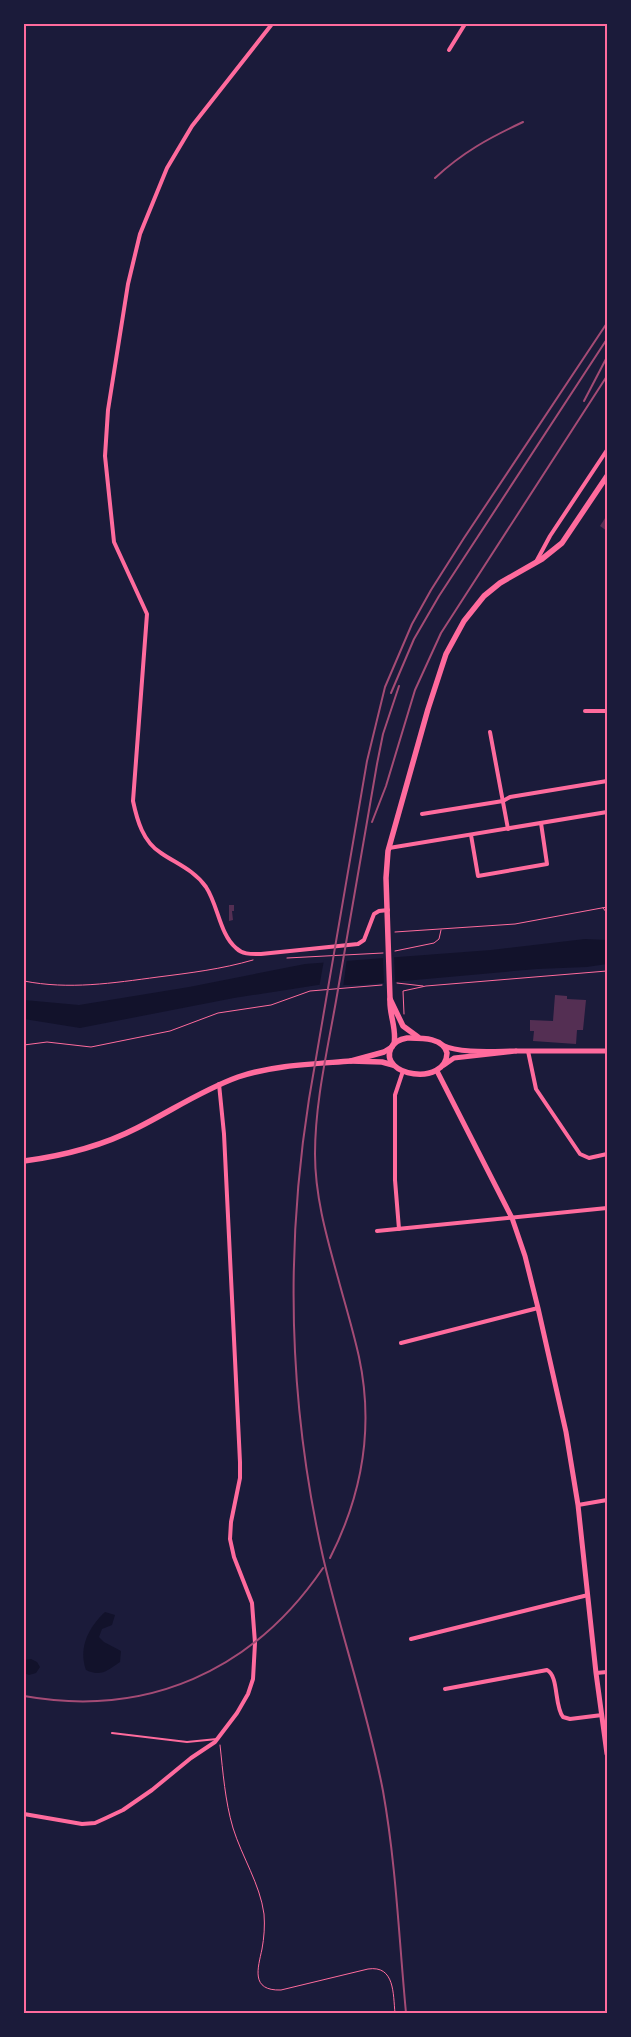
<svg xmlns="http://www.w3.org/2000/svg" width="631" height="2037" font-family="'Sofia Sans Condensed',sans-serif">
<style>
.water{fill:#12122b}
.pier{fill:#1b1b3a}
.building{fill:#542f53}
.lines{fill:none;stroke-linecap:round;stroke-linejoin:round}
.path{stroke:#ff6b9d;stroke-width:1}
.service{stroke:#ff6b9d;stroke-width:2}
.minor{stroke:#ff6b9d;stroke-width:4}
.tertiary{stroke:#ff6b9d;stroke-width:5}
.secondary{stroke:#ff6b9d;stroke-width:5.5}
.rail{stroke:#a44b75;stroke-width:2}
.neatline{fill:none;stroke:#ff6b9d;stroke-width:2}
</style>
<rect width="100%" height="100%" fill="#1b1b3a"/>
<g class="water">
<polygon points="585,939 607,940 607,964 587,967 537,969 359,985 318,985 234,998 80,1028 24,1019 24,1000 79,1005 189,987 305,964 491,950"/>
<path d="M105,1612L115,1615L112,1625L102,1629L99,1637L104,1642L121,1651L120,1662C107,1671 101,1677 86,1670C78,1647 89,1627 105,1612Z"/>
<polygon points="31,1659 37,1662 40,1667 36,1673 29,1675 24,1673 24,1660"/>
</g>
<g class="pier">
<polygon points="394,955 395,984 384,985 383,956"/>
<polygon points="347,958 343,988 319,988 324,960"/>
</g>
<g class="building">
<polygon points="607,515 607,531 600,526"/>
<polygon points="229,905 234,905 234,911 232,911 233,920 229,921"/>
<polygon points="555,995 567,996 567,999 586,1000 583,1030 577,1030 576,1044 533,1041 534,1031 530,1031 530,1020 553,1021"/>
</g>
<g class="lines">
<g class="path">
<polyline points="603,908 607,913"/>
<polyline points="395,932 515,924 607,907"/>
<polyline points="395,951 434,943 439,939 441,930"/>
<polyline points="287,958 383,953"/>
<path d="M24,981C69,990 113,983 158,977C190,973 222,969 253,960"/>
<polyline points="397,983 423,986"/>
<polyline points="404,1014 403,991 426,986 607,971"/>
<polyline points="24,1045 47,1042 91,1047 170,1031 218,1013 271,1005 310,991 382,985"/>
<path d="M220,1745C223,1772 225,1801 233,1828C242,1857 260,1884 264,1914C265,1926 264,1938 262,1949C258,1968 250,1991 281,1990L368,1969C395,1965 393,1994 395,2013"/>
</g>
<polyline class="service" points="112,1733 187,1742 217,1739"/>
<g class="minor">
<path d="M272,24L192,126L167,168L140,234L128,284L108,410L105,456L114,542L147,614L133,801C137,820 143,842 161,853C177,864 194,870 206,887C218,905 220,935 236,948C243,955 252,954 261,954L358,944L364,940L374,914L379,911L388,910"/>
<polyline points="449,50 465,24"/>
<polyline points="536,562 550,536 607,450"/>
<polyline points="585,711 607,711"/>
<polyline points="490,732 508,829"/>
<polyline points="422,814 503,801 510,797 607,781"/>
<polyline points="471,835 478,876 547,864 541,823"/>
<polyline points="389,848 607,812"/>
<polyline points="528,1051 536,1089 580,1154 589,1158 607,1154"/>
<polyline points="399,1229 395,1180 395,1095 403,1071"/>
<polyline points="377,1231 607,1208"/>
<polyline points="401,1343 538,1308"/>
<polyline points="578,1505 607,1500"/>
<polyline points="411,1639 588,1595"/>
<polyline points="596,1673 607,1672"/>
<path d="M445,1689L547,1670C559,1676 554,1706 563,1717L570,1719L602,1715"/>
<polyline points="24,1814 82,1824 95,1823 106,1818 123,1810 152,1790 191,1758 215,1742 237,1713 248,1694 253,1679 255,1643 252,1603 234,1557 230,1539 231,1522 240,1478 240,1462 224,1134 219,1084"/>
</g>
<g class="tertiary">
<path d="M442,1045C460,1054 496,1051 516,1051L454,1058L444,1065"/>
<polyline points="516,1051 607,1051"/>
<polyline points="437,1071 512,1218 525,1256 538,1308 566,1432 578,1505 596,1673 607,1754"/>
</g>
<g class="secondary">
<polyline points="390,999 386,878 388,851 428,709 446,654 464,621 484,596 500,583 542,559 562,543 607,476"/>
<path d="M407,1038C421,1038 443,1037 447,1053C446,1087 378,1076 391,1048C394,1042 401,1039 407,1038Z"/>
<path d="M394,1044C397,1028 389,1015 390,999L403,1026L418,1037"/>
<polyline points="392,1047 384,1052 351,1061 382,1062 393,1065"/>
<path d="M24,1161C62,1156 102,1146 137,1128C171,1111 202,1090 238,1077C274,1065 314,1064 351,1061"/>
</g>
<g class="rail">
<path d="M435,178C463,152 489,138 523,122"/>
<polyline points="584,401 607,357"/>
<polyline points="391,693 414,639 439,596 607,339"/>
<polyline points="372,822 386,786 415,690 441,633 607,376"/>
<path d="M330,1558C362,1495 374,1427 359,1357C353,1330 345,1304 338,1278C327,1238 315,1197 315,1154C315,1103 327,1052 336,1001C350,922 363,843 377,764L383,734L399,686"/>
<path d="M24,1696C147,1718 253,1671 323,1568"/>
<path d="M406,2013C399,1939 396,1864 383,1791C368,1712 341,1635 323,1557C289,1406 285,1251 309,1099L367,761L385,687L412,624L431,590L464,538L607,323"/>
</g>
</g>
<rect width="631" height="2037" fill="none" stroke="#1b1b3a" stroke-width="50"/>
<rect x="25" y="25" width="581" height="1987" class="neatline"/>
</svg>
